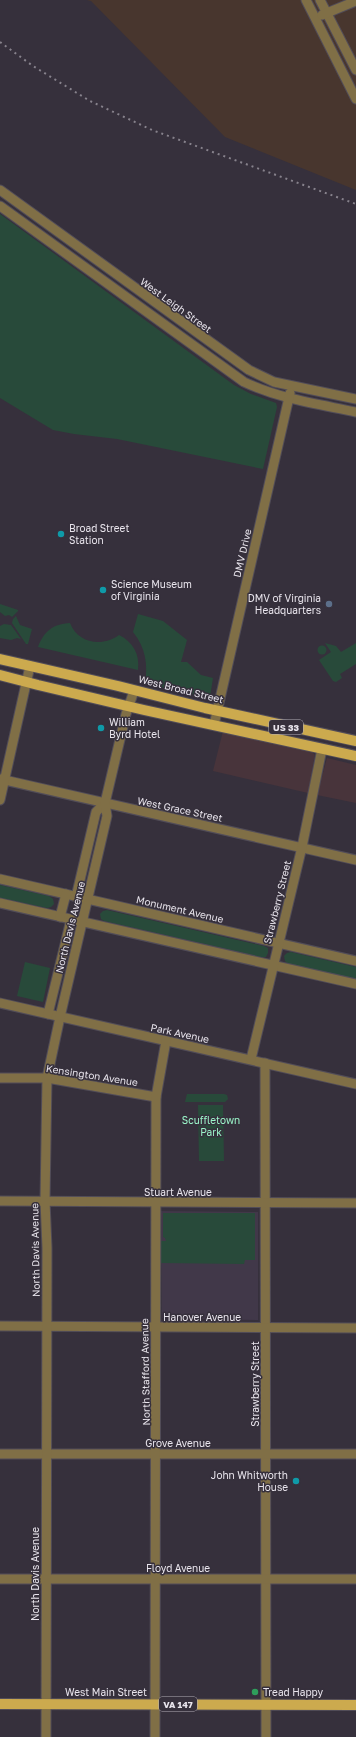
<svg xmlns="http://www.w3.org/2000/svg" width="356" height="1737" font-family="'Golos Text',sans-serif">
<style>
.commercial{fill:#48343b}
.industrial{fill:#48362e}
.built{fill:#413849}
.green{fill:#284a3a}
.lines{fill:none;stroke-linecap:round;stroke-linejoin:round}
.minor-casing{stroke:#524d58;stroke-width:11}
.major-casing{stroke:#524d58;stroke-width:12}
.minor{stroke:#806f46;stroke-width:9}
.major{stroke:#ccaa4e;stroke-width:10}
.rail{stroke:#87828c;stroke-width:2;stroke-dasharray:2 4;stroke-linecap:butt}
.culture-dot{fill:#0f9aa8;stroke:#36303c;stroke-width:1.5}
.service-dot{fill:#5c6f8a;stroke:#36303c;stroke-width:1.5}
.leisure-dot{fill:#2e9e5b;stroke:#36303c;stroke-width:1.5}
.labels{text-anchor:middle;dominant-baseline:central;stroke-width:3;stroke-linejoin:round;paint-order:stroke}
.shield{fill:#36303c;stroke:#b3aeb7;stroke-width:1}
.shield-label{font-size:9px;font-weight:bold;fill:#e8e4ec}
.street-label{font-size:10px;fill:#e8e4ec;stroke:#36303c}
.poi-label{font-size:10px;fill:#e8e4ec;stroke:#36303c;text-anchor:start}
.park-label{font-size:10px;fill:#9af5c9;stroke:#36303c}
</style>
<rect width="100%" height="100%" fill="#36303c"/>
<g class="commercial">
<polygon points="223,731 311,751 315,755 308,793 213,771"/>
<polygon points="327,758 356,765 356,803 317,795"/>
</g>
<polygon class="industrial" points="87,0 356,0 356,190 225,137 91,1"/>
<polygon class="built" points="161,1211 258,1212 258,1320 162,1318"/>
<g class="green">
<polygon points="0,214 234,385 251,394 276,403 277,407 263,469 117,439 74,434 53,430 0,398"/>
<polygon points="0,604 18,610 18,611 12,617 9,615 5,616 0,612"/>
<path d="M138,614L163,621L187,640L181,662H187L201,675L213,678L210,697L208,698L145,684C148,665 146,648 133,632Z"/>
<polygon points="16,616 20,625 32,629 28,644 26,644 12,623 13,619"/>
<path d="M70,623C78,644 103,647 119,635C133,642 140,654 138,670L38,647C44,631 53,624 70,623Z"/>
<polygon points="4,624 11,625 21,639 17,638 11,640 0,638 0,626"/>
<polygon points="325,643 336,646 341,652 356,643 356,664 340,674 342,678 336,682 333,681 319,660 331,652"/>
<circle cx="322" cy="650" r="4.5"/>
<polygon points="0,885 49,896 53,899 54,904 51,907 47,908 0,898"/>
<polygon points="107,910 264,946 268,948 268,953 266,957 261,957 104,921 101,919 100,914 103,911"/>
<polygon points="291,952 356,967 356,979 288,964 285,961 284,956 287,953"/>
<polygon points="25,962 50,968 43,1002 17,996"/>
<polygon points="187,1094 224,1094 227,1095 228,1099 225,1102 185,1102"/>
<polygon points="198,1105 223,1105 224,1161 199,1161"/>
<polygon points="163,1213 255,1213 255,1260 245,1260 244,1264 161,1263 161,1241 166,1241 165,1238 163,1237"/>
</g>
<g class="lines">
<g class="minor-casing">
<g id="minor">
<polyline points="306,0 356,99"/>
<polyline points="320,0 356,70"/>
<polyline points="322,15 356,1"/>
<polyline points="0,190 249,370 274,382 356,399"/>
<path d="M0,206L244,382C280,399 318,404 356,412"/>
<polyline points="214,725 290,393"/>
<polyline points="0,779 356,860"/>
<polyline points="0,800 30,666"/>
<polyline points="0,879 356,961"/>
<polyline points="76,897 96,812 105,803"/>
<polyline points="0,903 356,984"/>
<polyline points="60,917 66,894"/>
<polyline points="0,1003 356,1084"/>
<polyline points="48,1014 71,920"/>
<polyline points="251,1059 302,847 322,749"/>
<polyline points="265,1063 266,1737"/>
<polyline points="0,1078 47,1078 156,1097"/>
<polyline points="0,1201 356,1203"/>
<polyline points="0,1326 356,1328"/>
<polyline points="0,1454 356,1454"/>
<polyline points="0,1579 356,1579"/>
<polyline points="46,1737 47,1248 45,1201 47,1078 60,1017 107,816 105,803 126,714 134,691"/>
<polyline points="155,1737 156,1097 166,1041"/>
</g>
</g>
<g class="major-casing">
<g id="major">
<polyline points="0,659 118,686 205,708 356,741"/>
<polyline points="0,675 38,685 144,710 356,756"/>
<polyline points="0,1704 356,1705"/>
</g>
</g>
<use href="#minor" class="minor"/>
<use href="#major" class="major"/>
<polyline class="rail" points="0,42 33,66 90,101 152,130 356,204"/>
</g>
<g class="culture-dot">
<circle cx="61" cy="534" r="4"/>
<circle cx="103" cy="590" r="4"/>
<circle cx="101" cy="728" r="4"/>
<circle cx="296" cy="1481" r="4"/>
</g>
<circle class="service-dot" cx="329" cy="604" r="4"/>
<circle class="leisure-dot" cx="255" cy="1692" r="4"/>
<g class="labels">
<g class="shield">
<rect x="269" y="720" width="34" height="14" rx="3"/>
<rect x="159" y="1697" width="38" height="14" rx="3"/>
</g>
<g class="shield-label">
<text x="286" y="727">US 33</text>
<text x="178" y="1704">VA 147</text>
</g>
<g class="street-label">
<text transform="translate(176 305) rotate(36)">West Leigh Street</text>
<text transform="translate(242 553) rotate(-77)">DMV Drive</text>
<text transform="translate(181 689) rotate(14)">West Broad Street</text>
<text transform="translate(180 809) rotate(12)">West Grace Street</text>
<text transform="translate(277 902) rotate(-76)">Strawberry Street</text>
<text transform="translate(180 909) rotate(13)">Monument Avenue</text>
<text transform="translate(70 927) rotate(-76)">North Davis Avenue</text>
<text transform="translate(180 1033) rotate(12)">Park Avenue</text>
<text transform="translate(92 1075) rotate(9)">Kensington Avenue</text>
<text x="178" y="1192">Stuart Avenue</text>
<text transform="translate(35 1250) rotate(-91)">North Davis Avenue</text>
<text x="202" y="1317">Hanover Avenue</text>
<text transform="translate(145 1372) rotate(-91)">North Stafford Avenue</text>
<text transform="translate(255 1384) rotate(-90)">Strawberry Street</text>
<text x="178" y="1443">Grove Avenue</text>
<text x="178" y="1568">Floyd Avenue</text>
<text transform="translate(35 1574) rotate(-90)">North Davis Avenue</text>
<text x="106" y="1692">West Main Street</text>
</g>
<g class="poi-label">
<text x="69" y="528">Broad Street<tspan x="69" dy="12">Station</tspan></text>
<text x="111" y="584">Science Museum<tspan x="111" dy="12">of Virginia</tspan></text>
<text x="321" y="598" text-anchor="end">DMV of Virginia<tspan x="321" dy="12">Headquarters</tspan></text>
<text x="109" y="722">William<tspan x="109" dy="12">Byrd Hotel</tspan></text>
<text x="288" y="1475" text-anchor="end">John Whitworth<tspan x="288" dy="12">House</tspan></text>
<text x="263" y="1692">Tread Happy</text>
</g>
<g class="park-label">
<text x="211" y="1120">Scuffletown<tspan x="211" dy="12">Park</tspan></text>
</g>
</g>
</svg>
